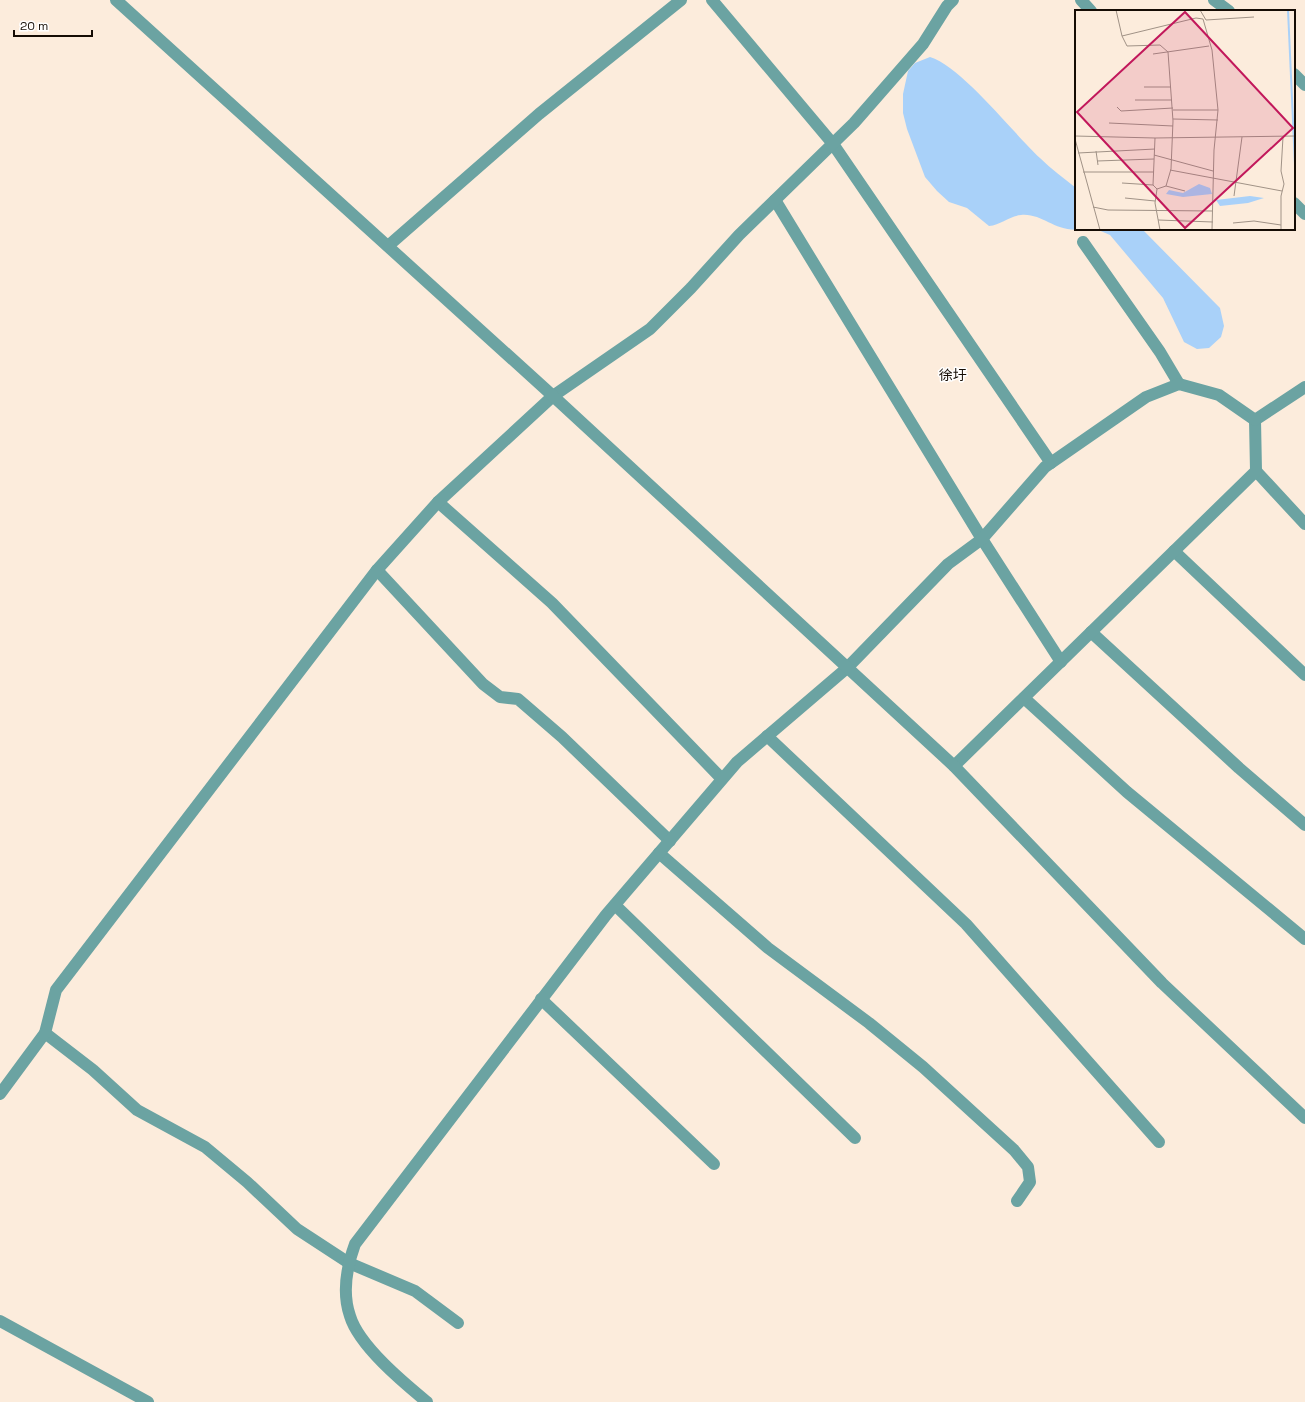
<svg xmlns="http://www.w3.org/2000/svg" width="1305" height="1402" font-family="'Space Grotesk','Noto Sans SC',sans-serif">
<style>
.water{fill:#a9d1f9}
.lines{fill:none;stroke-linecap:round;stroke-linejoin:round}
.lane{stroke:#6ba3a2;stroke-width:12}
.street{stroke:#6ba3a2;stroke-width:12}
.labels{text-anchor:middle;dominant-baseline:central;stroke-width:3;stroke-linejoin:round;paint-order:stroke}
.quarter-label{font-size:14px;fill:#150c04;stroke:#fff}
.inset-river{fill:none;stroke:#a9d1f9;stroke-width:2}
.inset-road{fill:none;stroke:#a09286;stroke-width:1}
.view{fill:#c2185b;fill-opacity:0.15;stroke:#c2185b;stroke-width:2}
.inset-edge{fill:none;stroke:#150c04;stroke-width:2}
</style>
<rect width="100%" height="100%" fill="#fcecdc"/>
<g class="water">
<path d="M930,57C962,67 1013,133 1040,158C1051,169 1064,178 1076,188V229H1084C1055,234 1044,213 1021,215C1009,216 1001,225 989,226L967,208L949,202L937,191L925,177L907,129L903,113V94L908,71L915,63Z"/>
<polygon points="1096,229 1142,229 1220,308 1224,326 1221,337 1209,348 1197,349 1184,342 1163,298 1110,235"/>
</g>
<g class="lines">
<g class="lane">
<polyline points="712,0 833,144 1051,463"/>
<polyline points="1081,0 1091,11"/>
<polyline points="1214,0 1229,11"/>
<polyline points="1294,74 1305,85"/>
<polyline points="775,200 982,539 1061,662"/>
<polyline points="1294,203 1305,214"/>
<polyline points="1083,242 1160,352 1179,384"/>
<polyline points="388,246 539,114 681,0"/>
<polyline points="1256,471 1305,524"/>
<polyline points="438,502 552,603 722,779"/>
<polyline points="1174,551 1305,675"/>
<polyline points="377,570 483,684 500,697 518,699 562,737 670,841"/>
<polyline points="1091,632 1239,768 1305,825"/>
<polyline points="1024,698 1127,792 1305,939"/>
<polyline points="767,736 966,924 1159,1142"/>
<polyline points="954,766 1256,471 1255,420 1305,387"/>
<polyline points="659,853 768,948 869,1023 923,1067 1014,1150 1028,1167 1030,1182 1017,1201"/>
<polyline points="615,905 855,1138"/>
<polyline points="541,999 714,1164"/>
<polyline points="45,1033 93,1070 137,1110 205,1147 247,1182 297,1229 349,1263 415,1291 458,1323"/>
<polyline points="0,1094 45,1033 56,990 377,570 438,502 553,396 650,329 691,288 739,235 854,123 923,44 947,6 953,0"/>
<polyline points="0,1321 148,1402"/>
<path d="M427,1402C404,1383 359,1346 350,1316C342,1293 347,1266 355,1244L606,915L737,762L847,668L948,564L982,539L1045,467L1146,397L1179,384L1219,395L1255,420"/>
</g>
<polyline class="street" points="116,0 553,396 954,766 1162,983 1305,1118"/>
</g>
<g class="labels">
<g class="quarter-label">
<text x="953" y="375">徐圩</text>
</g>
</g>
<g transform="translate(1075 10)">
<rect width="220" height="220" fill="#fcecdc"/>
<path d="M124,174L135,178L137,184L108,187L91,184L94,180L108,183ZM175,186L189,188L173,193L145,196L141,190Z" fill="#a9d1f9"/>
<path class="inset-river" d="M213,0L220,155"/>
<path class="inset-road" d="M41,0L47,26L121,8L128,9L137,40L143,100L139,140L137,220M125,0L131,10L179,7M47,26L52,36L85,35L93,42L98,111L96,159L91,176L82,179M78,44L134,36M69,77H96M60,90H97M42,97L46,101L98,98M98,100H143M98,109L143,110M34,113L98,116M0,126L80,128L220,126M80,128L78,175L82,179L80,193L85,220M0,129L25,220M21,141L23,155M3,143L80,139M79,145L138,161M22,151L79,149M95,160L207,181M8,162H79M47,173L78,175M91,176L110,181M159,186L167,127M50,188L80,191M18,197L33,200L138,201M83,210L138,212M158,213L179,211L206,215M206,220V186L209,174L206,161L208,127"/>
<path class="view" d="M110,2L218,118L110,218L2,102Z"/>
<rect width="220" height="220" class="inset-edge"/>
</g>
<path d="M14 30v6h78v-6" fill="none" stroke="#150c04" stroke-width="2"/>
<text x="20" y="30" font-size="12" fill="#150c04" stroke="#ffffff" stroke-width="3" paint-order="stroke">20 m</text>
</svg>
